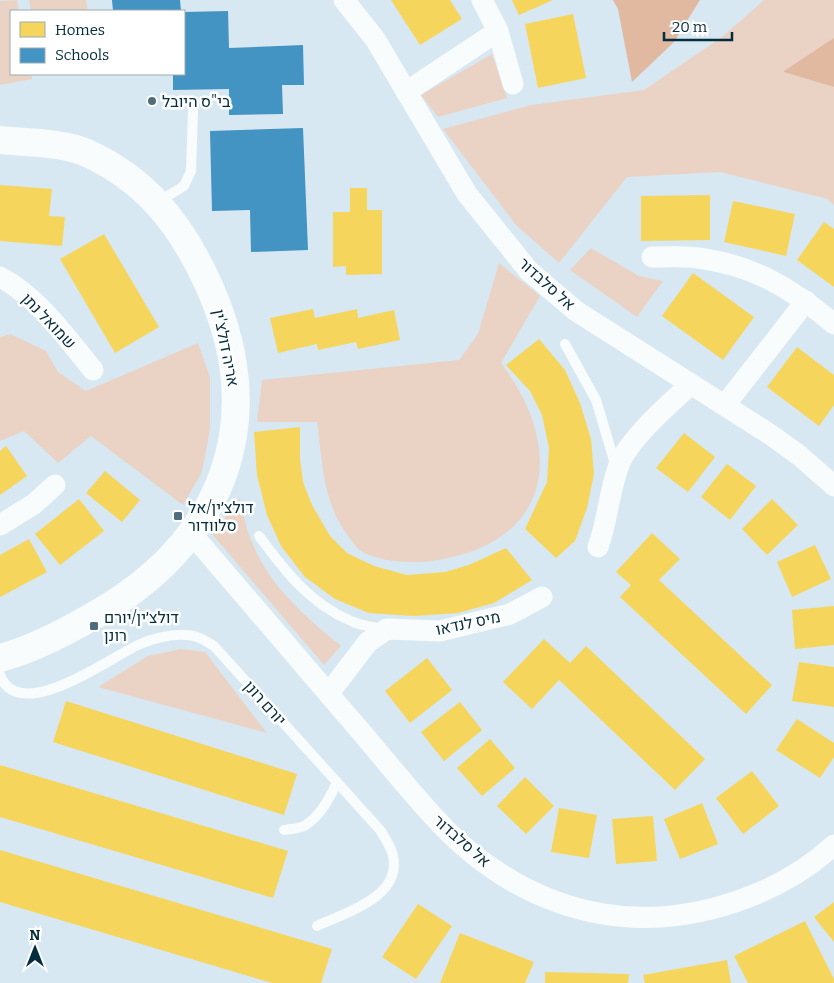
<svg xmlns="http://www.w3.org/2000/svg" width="834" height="983" font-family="Bitter,Heebo,serif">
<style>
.green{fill:#ead3c5}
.forest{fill:#e1b8a0}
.homes{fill:#f6d55c}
.schools{fill:#4393c3}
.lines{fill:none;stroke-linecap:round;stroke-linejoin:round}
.lane{stroke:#f9fcfd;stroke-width:10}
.street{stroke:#f9fcfd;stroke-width:21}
.secondary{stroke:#f9fcfd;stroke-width:28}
.poi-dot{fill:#4e6e7d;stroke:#fff;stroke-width:2}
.labels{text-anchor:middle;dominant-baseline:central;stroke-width:5;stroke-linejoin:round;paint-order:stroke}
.poi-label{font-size:16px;fill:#042d3e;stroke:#fff;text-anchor:start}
.street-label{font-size:16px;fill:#042d3e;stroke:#fff}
</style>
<rect width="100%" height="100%" fill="#d7e8f2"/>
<g class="green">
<polygon points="17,0 19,11 11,11 11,74 31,74 32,79 0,85 0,1"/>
<polygon points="29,0 86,0 88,11 31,11"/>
<polygon points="764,0 834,0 834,205 827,199 720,172 627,177 559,263 516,225 443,129 531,105 644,90 722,37"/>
<polygon points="492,54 507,98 438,117 421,95"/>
<polygon points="591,248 639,276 663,281 637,317 570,270"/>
<path d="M499,263L540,296L501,363C565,447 554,541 438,560C417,564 380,563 361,551C356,548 352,541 349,537C322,502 323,464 317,422H257L262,380L459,360L478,334Z"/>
<polygon points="10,334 46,351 58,372 86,391 198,343 210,377 210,429 202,472 183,505 91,436 58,463 24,431 0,441 0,337"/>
<path d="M240,498C243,512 246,529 252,542C269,586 306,617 341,646L324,665L212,534Z"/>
<polygon points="181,649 205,652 267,733 98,687 148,656"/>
</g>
<g class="forest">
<polygon points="613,0 700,0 674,42 632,82 618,9"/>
<polygon points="834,38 834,87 784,72 784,71"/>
</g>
<g class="homes">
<polygon points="391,0 450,0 462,19 420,45"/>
<polygon points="512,0 553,0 519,15"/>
<polygon points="573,14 586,78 538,88 525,24"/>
<polygon points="0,185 52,189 49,216 65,217 62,246 0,241"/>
<polygon points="350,188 367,188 367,210 382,210 382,274 346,275 346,266 333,267 333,212 350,212"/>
<polygon points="710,195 710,240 641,241 641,196"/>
<polygon points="733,201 795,214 786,256 724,242"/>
<polygon points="824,222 834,229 834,287 797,260"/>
<polygon points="104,234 159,327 115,353 60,259"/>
<polygon points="693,273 754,317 723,360 662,316"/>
<polygon points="313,309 315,318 357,309 358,318 394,310 400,340 358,349 356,342 318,350 317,344 278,353 270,318"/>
<polygon points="539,339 565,370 580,403 591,439 594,474 587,508 575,541 556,558 525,529 547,482 549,448 542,415 530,391 506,365"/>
<polygon points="797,347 834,375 834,405 819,426 767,387"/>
<polygon points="300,427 300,458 303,482 312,505 330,536 347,553 374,566 407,575 445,572 469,565 506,548 532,580 494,603 458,613 414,616 369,613 335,599 305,577 281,546 267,515 257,475 254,432"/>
<polygon points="684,433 715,457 688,492 656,468"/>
<polygon points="6,446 27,476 0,495 0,451"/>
<polygon points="727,464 756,486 730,520 701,497"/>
<polygon points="105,471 140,500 122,522 86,493"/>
<polygon points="79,499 104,531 60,565 35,534"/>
<polygon points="772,499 798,525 767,555 742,529"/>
<polygon points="652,533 680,559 659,580 772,685 746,714 620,597 631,585 616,572"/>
<polygon points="29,539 47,572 0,597 0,555"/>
<polygon points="815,545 831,579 792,597 777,562"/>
<polygon points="834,606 834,645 795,649 792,610"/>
<polygon points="544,639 570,663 586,646 705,759 675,790 559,680 532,709 503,682"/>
<polygon points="427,658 452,690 410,723 385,691"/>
<polygon points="799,662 834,667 834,707 792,701"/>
<polygon points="66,701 297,774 284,815 53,742"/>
<polygon points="460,702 482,730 444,761 421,732"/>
<polygon points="797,719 834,743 834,757 820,778 776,750"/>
<polygon points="490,739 515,768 482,796 457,768"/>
<polygon points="0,765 288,851 273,898 0,817"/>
<polygon points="752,771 779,806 743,834 716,798"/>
<polygon points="525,777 554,806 526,834 497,806"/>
<polygon points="702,803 718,844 680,859 664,819"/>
<polygon points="559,808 597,815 589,858 551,852"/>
<polygon points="653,816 657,861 616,864 612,819"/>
<polygon points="0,850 332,949 321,983 272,983 0,902"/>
<polygon points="834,902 834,942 814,917"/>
<polygon points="418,904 452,926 416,979 382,957"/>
<polygon points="805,921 834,979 834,983 748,983 734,956"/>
<polygon points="460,933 534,962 525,983 440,983"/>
<polygon points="727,960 731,983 645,983 643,975"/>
<polygon points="545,972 629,974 628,983 545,983"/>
</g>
<g class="schools">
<polygon points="112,0 180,0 181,11 113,11"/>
<polygon points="228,11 229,48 303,45 304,85 282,85 283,114 229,115 229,89 173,90 173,74 184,74 184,12"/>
<polygon points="303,128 308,250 251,252 250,210 212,211 210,131"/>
</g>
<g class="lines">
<g class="lane">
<polyline points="158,202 184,186 191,171 193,112"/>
<polyline points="565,344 596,400 616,467"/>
<path d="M259,536C285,571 310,604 351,621C361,626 374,627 384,629"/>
<path d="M0,675C19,726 111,657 138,645C152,639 171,634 186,635C197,635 206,641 214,646L381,831C385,839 392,848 393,856C402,897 345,913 317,926"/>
<path d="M284,830C290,829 299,829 304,826C320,817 330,798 337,782"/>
</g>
<g class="street">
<polyline points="344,0 375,39 467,194 529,271 576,311 771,435 800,456 834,486"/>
<polyline points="482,0 498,31 513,84"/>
<polyline points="406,92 498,31"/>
<path d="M652,257C667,257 683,256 698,258C754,265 792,289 834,324"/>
<path d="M0,277C38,297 66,337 93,370"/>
<polyline points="725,405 806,301"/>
<polyline points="0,525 34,504 55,485"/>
<path d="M191,533C242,592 293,652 344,712C374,746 402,782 433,816C505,896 604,936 711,909C758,897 798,878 834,845"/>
<path d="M598,547C608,520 609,491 619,465C628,440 670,403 690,385"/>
<polyline points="329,693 368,642 387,629 440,631 510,614 542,597"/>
</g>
<path class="secondary" d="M0,140C28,143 61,142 87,153C144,179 178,221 204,275C274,419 225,544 88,619C60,635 31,650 0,658"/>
</g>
<g class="poi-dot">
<circle cx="152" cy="101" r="5"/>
<rect x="173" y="511" width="10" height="10" rx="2.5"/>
<rect x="89" y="621" width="10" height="10" rx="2.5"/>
</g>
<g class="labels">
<g class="poi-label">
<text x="162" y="101">בי"ס היובל</text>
<text x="188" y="507">דולצ׳ין/אל<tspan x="188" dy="18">סלוודור</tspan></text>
<text x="104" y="617">דולצ׳ין/יורם<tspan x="104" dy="18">רונן</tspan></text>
</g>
<g class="street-label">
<text transform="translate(547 284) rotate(42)">אל סלבדור</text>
<text transform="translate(49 321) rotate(46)">שמואל נתן</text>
<text transform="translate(226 348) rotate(79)">אריה דולצ'ין</text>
<text transform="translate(468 623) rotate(-12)">מיס לנדאו</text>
<text transform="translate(265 703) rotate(48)">יורם רונן</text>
<text transform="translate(462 841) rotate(41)">אל סלבדור</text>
</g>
</g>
<rect x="10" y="10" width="175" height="65" fill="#ffffff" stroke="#9babb2"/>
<rect x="20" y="22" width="25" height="15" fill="#f6d55c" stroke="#9babb2"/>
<text x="55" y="35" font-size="15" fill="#042d3e">Homes</text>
<rect x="20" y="48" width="25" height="15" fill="#4393c3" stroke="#9babb2"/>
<text x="55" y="60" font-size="15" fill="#042d3e">Schools</text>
<g transform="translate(35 948)" stroke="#ffffff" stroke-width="4" paint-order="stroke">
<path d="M0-4L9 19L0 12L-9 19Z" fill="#042d3e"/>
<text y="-8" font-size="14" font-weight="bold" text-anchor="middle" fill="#042d3e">N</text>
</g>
<path d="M664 32v8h68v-8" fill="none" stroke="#042d3e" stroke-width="2.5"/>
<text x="672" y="32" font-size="15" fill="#042d3e" stroke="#ffffff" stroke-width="4" paint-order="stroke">20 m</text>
</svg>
